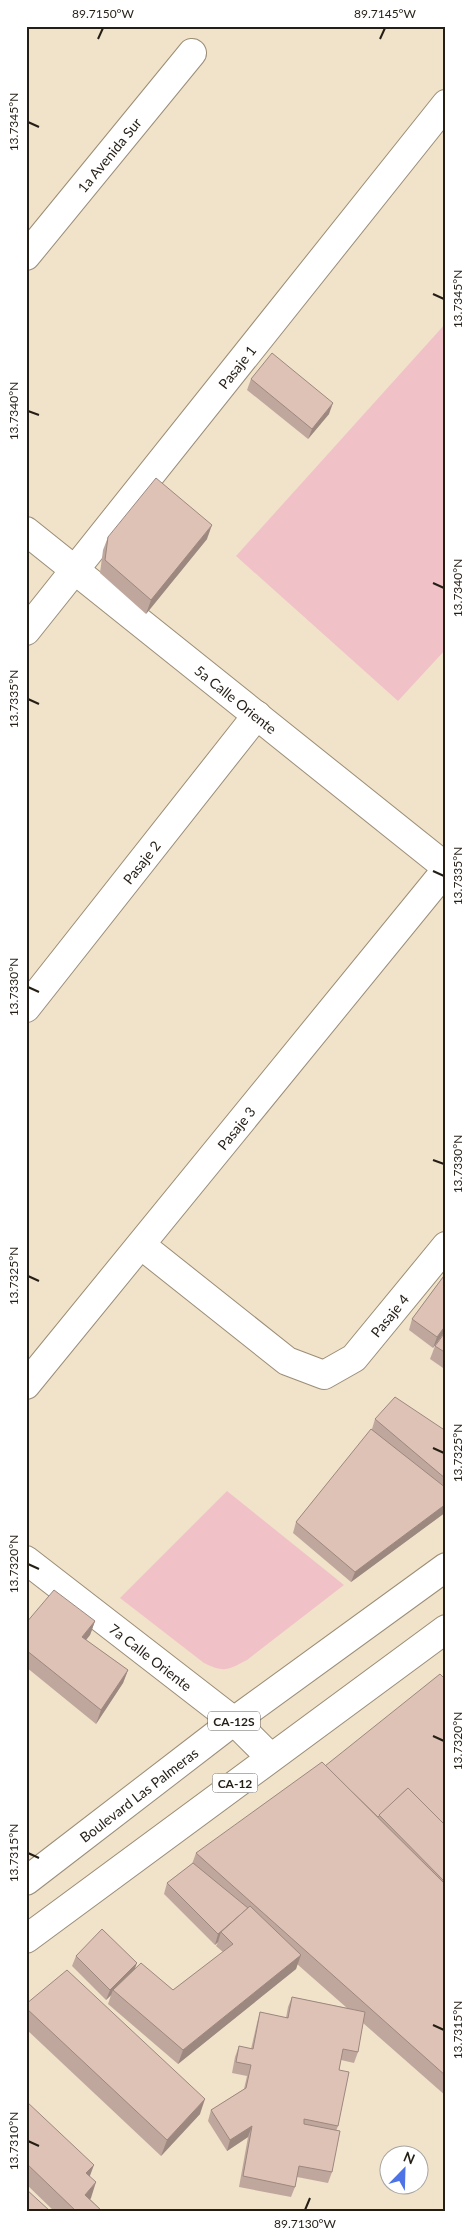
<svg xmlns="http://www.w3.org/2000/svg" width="472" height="2237" font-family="Lato,sans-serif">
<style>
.green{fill:#f0c2c8}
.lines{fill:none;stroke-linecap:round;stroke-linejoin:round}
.minor-casing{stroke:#9b8d76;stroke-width:30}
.major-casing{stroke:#9b8d76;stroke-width:30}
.minor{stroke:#fff;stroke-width:28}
.major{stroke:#fff;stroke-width:28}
.wall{fill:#c0a79d}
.shaded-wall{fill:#9c887f}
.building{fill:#dfc2b6;stroke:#9c887f}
.ticks{fill:none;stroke:#241e15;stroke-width:2}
.labels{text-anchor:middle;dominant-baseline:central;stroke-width:4;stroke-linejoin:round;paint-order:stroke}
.shield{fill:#fff;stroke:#66625b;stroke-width:1}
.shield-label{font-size:12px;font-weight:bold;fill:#241e15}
.street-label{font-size:14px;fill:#241e15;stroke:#fff}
.neatline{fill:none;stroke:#241e15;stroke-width:2}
.ticks-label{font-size:12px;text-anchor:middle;fill:#241e15}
</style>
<rect width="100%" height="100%" fill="#f1e2ca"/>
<g class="green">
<polygon points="446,323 446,649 398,701 236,556"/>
<path d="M227,1491L344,1585L247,1660C228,1670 224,1673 204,1663L120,1598Z"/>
</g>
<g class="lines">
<g class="minor-casing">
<g id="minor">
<path id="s1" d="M26,256L192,53"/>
<path id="s2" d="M26,531L446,867"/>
<path id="s3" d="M26,631L446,104"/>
<path id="s4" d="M26,1008L257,715"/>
<path id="s5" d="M141,1245L287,1361L324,1375L354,1358L446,1246"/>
<path id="s6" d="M26,1385L446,870"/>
<path id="s7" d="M26,1560L234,1721L270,1757"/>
</g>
</g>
<g class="major-casing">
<g id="major">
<path id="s8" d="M26,1881L234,1721L446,1567"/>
<polyline points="26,1939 446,1629"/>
</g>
</g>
<use href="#minor" class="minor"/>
<use href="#major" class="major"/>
</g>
<g class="wall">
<polygon points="251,379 329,414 308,439 247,390"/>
<polygon points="108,537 207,539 146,614 100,573 103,550"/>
<polygon points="446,1273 446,1330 433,1348 409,1330 412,1319"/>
<polygon points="446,1331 446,1370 430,1359 435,1346"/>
<polygon points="375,1419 446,1431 446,1512 351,1582 293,1533 296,1522 372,1429"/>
<polygon points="95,1621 90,1635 86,1640 128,1670 123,1683 96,1724 26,1667 26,1623"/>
<polygon points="446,1680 446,2096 363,2023 358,2052 354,2063 341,2060 339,2070 338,2126 336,2131 332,2172 328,2183 297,2177 295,2187 291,2197 239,2187 248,2137 227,2151 208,2121 211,2110 244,2089 247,2076 232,2073 235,2057 239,2046 251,2049 257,2023 260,2012 286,2018 288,2007 292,1997 347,2008 297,1964 296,1969 178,2064 108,2004 111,1995 106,2000 72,1966 76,1956 135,1969 173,1990 223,1952 216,1946 218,1942 215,1945 164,1894 167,1883 192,1864 196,1853 325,1766"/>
<polygon points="26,2004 200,2114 161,2156 26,2029"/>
<polygon points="26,2101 90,2176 91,2198 90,2199 102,2211 54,2211 26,2184"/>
</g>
<g class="shaded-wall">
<polygon points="333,403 329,414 308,439 312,429"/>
<polygon points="212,525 207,539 146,614 151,600"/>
<polygon points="446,1325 446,1330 433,1348 437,1337"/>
<polygon points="446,1504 446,1512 351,1582 355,1572"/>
<polygon points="95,1621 90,1635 77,1651 82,1637"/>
<polygon points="128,1670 123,1683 96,1724 101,1710"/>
<polygon points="249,1908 221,1932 218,1942 215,1945 218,1934"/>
<polygon points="301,1955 296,1969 178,2064 183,2050"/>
<polygon points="137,1963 133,1974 113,1990 111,1995 106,2000 110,1990"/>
<polygon points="205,2099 200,2114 161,2156 167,2140"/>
<polygon points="252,2126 248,2137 227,2151 230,2140"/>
<polygon points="94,2165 88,2181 86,2173"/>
<polygon points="96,2182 91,2198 79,2210 85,2195"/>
</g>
<g class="building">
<polygon points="272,353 333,403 312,429 251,379"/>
<polygon points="156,478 212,525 151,600 105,560 108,537"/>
<polygon points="446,1273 446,1325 437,1337 412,1319"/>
<polygon points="446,1331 446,1353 435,1346"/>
<polygon points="395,1397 446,1431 446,1479 375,1419"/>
<polygon points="371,1429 446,1488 446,1504 355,1572 296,1522"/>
<polygon points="54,1590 95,1621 82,1637 128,1670 101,1710 26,1650 26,1623"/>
<polygon points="440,1674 446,1680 446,1826 408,1788 378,1817 325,1766"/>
<polygon points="322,1762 446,1885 446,2076 196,1853"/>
<polygon points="408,1788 446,1826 446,1883 379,1815"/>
<polygon points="193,1863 248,1908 218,1934 167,1883"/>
<polygon points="250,1906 301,1955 183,2050 113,1990 141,1963 173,1990 233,1944 221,1932"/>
<polygon points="102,1929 137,1963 110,1990 76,1956"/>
<polygon points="67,1970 205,2099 167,2140 26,2008 26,2004"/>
<polygon points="292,1997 365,2012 358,2052 343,2049 339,2070 349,2072 338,2126 304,2119 304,2124 340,2131 332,2172 299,2166 295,2187 243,2176 252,2126 230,2140 211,2110 246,2088 251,2065 236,2062 239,2046 253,2049 260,2012 288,2018"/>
<polygon points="26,2101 94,2165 86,2173 96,2182 85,2195 102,2211 76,2211 26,2163"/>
<polygon points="26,2189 50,2211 26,2211"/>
</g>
<path class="ticks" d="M98,39L103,28M380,39L385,28M28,122L39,127M433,294L444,299M28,411L39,415M433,583L444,588M28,699L39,704M433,871L444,876M28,987L39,992M433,1160L444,1164M28,1276L39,1281M433,1448L444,1453M28,1564L39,1569M433,1736L444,1741M28,1853L39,1858M433,2025L444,2030M28,2141L39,2146M305,2210L310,2198"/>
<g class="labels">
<g class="shield">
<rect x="208" y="1711.5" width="52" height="19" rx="4"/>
<rect x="212.5" y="1773.5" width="45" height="19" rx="4"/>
</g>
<g class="shield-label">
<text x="234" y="1721">CA-12S</text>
<text x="235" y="1783">CA-12</text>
</g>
<g class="street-label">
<text stroke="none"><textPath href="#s1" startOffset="131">1a Avenida Sur</textPath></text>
<text stroke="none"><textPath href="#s3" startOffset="338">Pasaje 1</textPath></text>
<text stroke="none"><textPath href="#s2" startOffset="269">5a Calle Oriente</textPath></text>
<text stroke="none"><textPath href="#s4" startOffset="186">Pasaje 2</textPath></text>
<text stroke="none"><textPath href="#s6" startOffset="332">Pasaje 3</textPath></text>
<text stroke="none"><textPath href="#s5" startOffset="316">Pasaje 4</textPath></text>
<text stroke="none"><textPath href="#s7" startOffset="158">7a Calle Oriente</textPath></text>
<text stroke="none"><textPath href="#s8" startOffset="142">Boulevard Las Palmeras</textPath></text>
</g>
</g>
<rect width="472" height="2237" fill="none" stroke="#ffffff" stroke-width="55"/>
<g transform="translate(404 2170) rotate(23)"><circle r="24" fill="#ffffff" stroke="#a7a5a1"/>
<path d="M0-4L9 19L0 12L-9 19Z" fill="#4d73e7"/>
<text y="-8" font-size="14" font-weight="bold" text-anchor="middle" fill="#241e15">N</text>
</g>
<rect x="28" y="28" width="416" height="2182" class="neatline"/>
<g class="ticks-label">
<text x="103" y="18">89.7150°W</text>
<text x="385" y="18">89.7145°W</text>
<text transform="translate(14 122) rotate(-90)" y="4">13.7345°N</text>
<text transform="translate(458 299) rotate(-90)" y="4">13.7345°N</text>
<text transform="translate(14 411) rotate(-90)" y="4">13.7340°N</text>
<text transform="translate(458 588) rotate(-90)" y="4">13.7340°N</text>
<text transform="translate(14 699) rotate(-90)" y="4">13.7335°N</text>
<text transform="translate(458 876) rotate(-90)" y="4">13.7335°N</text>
<text transform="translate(14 987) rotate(-90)" y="4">13.7330°N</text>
<text transform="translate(458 1164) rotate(-90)" y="4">13.7330°N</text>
<text transform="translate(14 1276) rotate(-90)" y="4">13.7325°N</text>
<text transform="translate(458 1453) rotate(-90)" y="4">13.7325°N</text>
<text transform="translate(14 1564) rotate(-90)" y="4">13.7320°N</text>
<text transform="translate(458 1741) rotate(-90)" y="4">13.7320°N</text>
<text transform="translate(14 1853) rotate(-90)" y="4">13.7315°N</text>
<text transform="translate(458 2030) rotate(-90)" y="4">13.7315°N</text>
<text transform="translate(14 2141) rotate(-90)" y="4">13.7310°N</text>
<text x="305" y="2228">89.7130°W</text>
</g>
</svg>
